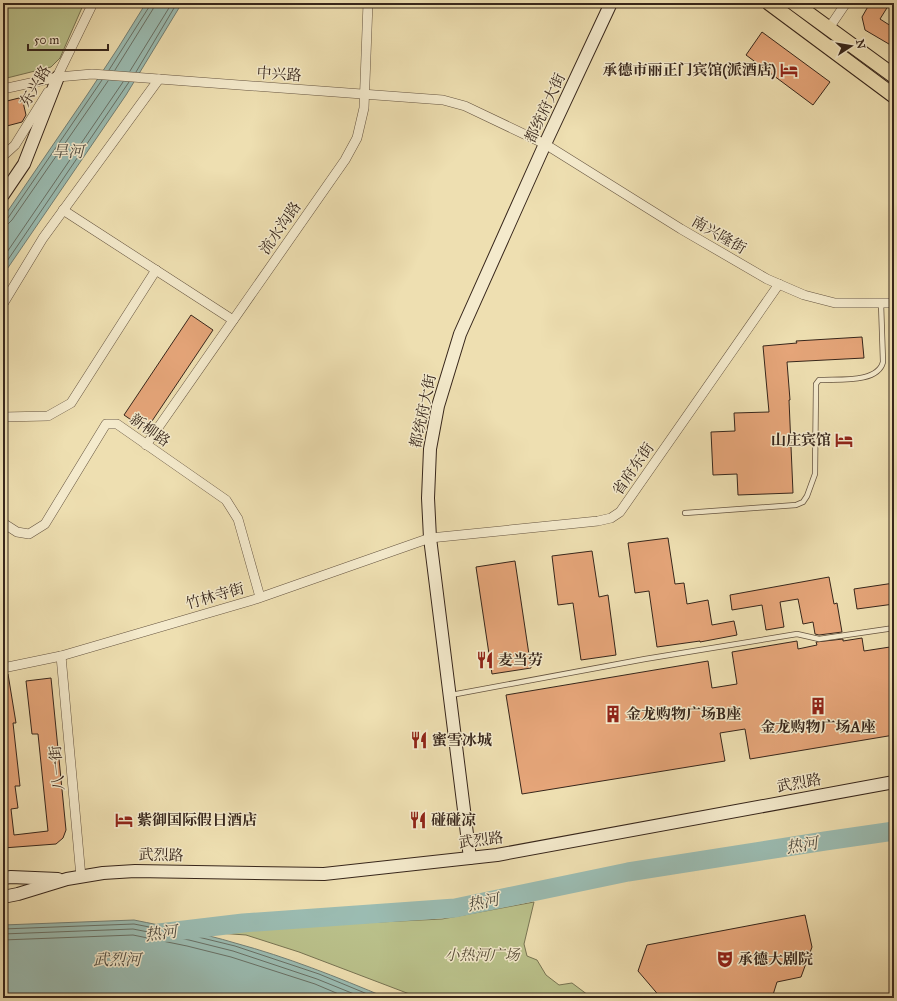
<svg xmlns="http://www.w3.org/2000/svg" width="897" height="1001" font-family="'IM FELL Great Primer','Noto Serif SC',serif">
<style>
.green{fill:#bac18b;stroke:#787453}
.water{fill:#9bbcb2;stroke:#738076}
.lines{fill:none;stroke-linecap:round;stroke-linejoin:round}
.shore{stroke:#697166;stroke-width:1}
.river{stroke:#9bbcb2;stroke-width:19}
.building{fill:#e5a579;stroke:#37261b}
.lane-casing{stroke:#655440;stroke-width:6}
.street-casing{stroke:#655440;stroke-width:10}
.secondary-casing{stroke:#37261b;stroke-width:14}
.primary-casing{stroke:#37261b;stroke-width:16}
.lane{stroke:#f4eacc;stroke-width:4.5}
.street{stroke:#f4eacc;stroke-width:9}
.secondary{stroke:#f4eacc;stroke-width:12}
.primary{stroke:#eedfb1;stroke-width:14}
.labels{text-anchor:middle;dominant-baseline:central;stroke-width:3;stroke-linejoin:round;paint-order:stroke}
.poi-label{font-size:15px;font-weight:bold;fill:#37261b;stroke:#f4eacc;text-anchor:start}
.street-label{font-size:15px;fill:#37261b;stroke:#f4eacc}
.park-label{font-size:15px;font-style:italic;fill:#584d37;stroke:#f4eacc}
.water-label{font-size:16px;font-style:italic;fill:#504c41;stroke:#f4eacc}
</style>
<rect width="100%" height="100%" fill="#eedfb1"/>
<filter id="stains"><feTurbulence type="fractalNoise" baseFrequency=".005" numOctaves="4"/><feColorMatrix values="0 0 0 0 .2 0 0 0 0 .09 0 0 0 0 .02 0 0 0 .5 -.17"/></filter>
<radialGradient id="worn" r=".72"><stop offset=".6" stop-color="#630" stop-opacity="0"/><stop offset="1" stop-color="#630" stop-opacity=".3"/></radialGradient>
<g class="green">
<polygon points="3,3 84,3 60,58 51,67 3,79"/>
<polygon points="534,902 524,944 527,956 537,960 546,975 559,985 572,983 592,998 420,998 299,952 246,935 191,931 442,919"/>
</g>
<g class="water">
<polygon points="146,3 182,3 126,95 3,275 3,218 87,95 118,48"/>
<path d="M134,920C168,927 202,933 235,943C287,957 337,977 387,998H3V925Z"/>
</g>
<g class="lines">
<g class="shore">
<polyline points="109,70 149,7 149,3"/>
<polyline points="115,70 153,9 154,3"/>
<polyline points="130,71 172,3"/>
<polyline points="136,72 177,3"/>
<polyline points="3,219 8,218 102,80"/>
<polyline points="3,224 8,224 12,220 108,81"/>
<polyline points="3,258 123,82"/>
<polyline points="3,267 129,82"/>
<polyline points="3,929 134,924 190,935 235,946 319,974 377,998"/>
<polyline points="3,934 133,929 189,940 233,951 317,979 364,998"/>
<polyline points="3,940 133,935 187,946 231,957 315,984 348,998"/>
</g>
<polyline class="river" points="159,933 243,923 455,908 628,872 825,841 894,831"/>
</g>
<g class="building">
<polygon points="870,3 890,3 880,19 894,28 894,47 865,30 862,17"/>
<polygon points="762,32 830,82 813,105 746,55"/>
<polygon points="19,98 23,102 26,115 22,122 3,127 3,102"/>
<polygon points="191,315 213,330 146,430 124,415"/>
<polygon points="862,337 864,358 787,362 790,400 789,400 793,493 738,495 737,474 713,475 711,432 735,431 734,413 769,412 763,346 797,343 796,341"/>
<polygon points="668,538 675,584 684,583 687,604 708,600 712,625 734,621 737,635 700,642 700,641 657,647 649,591 635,593 628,543"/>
<polygon points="592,551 599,597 608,595 616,655 581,660 573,603 558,605 552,556"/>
<polygon points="515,561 531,668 492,674 476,567"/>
<polygon points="829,577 834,604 837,603 842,632 819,635 815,634 813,622 803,624 798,599 780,602 784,627 766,630 762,605 732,610 730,595"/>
<polygon points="894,583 894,604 857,609 854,589"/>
<polygon points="862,638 864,651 890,647 894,670 894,735 750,759 745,729 720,733 725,761 522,794 506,695 708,661 712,688 737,684 732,652 797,641 798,649 817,645 816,642 843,639 843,641"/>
<polygon points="3,674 8,674 16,723 13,723 20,786 15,786 18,808 11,809 14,835 48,831 38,734 32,734 26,681 51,678 66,830 63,838 56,844 3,848"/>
<polygon points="805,915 812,947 801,977 777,982 772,998 661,998 638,971 647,945"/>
</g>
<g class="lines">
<g class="lane-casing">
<g id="lane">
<path d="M685,513L796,505L803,502L807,496L815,474L816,384L819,380H822C839,379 878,383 883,362L881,303"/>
<polyline points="451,695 645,659 797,634 819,639 894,628"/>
</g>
</g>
<g class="street-casing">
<g id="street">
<polyline points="829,28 846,3"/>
<polyline points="55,81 93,3"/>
<polyline points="3,89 58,77 92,74 443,100 465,106 545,144 681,229 767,279 804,295 835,303 894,303"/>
<polyline points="3,156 15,145 48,92"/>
<polyline points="63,210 233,320"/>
<polyline points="3,304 43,238 159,79"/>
<polyline points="3,417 48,416 71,403 156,270"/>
<polyline points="146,445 345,160 357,138 364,108 368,3"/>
<polyline points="3,523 17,532 29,534 45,524 106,424 117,424 226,500 238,519 260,597"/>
<polyline points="61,656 81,877"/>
<polyline points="3,668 61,656 256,599 430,538 598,521 611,518 620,512 779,284"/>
</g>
</g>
<g class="secondary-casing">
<g id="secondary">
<polyline points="3,195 24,164 58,77"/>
<polyline points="470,858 430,538 428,498 430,449 438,406 460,334 545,144 611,3"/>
<polyline points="3,878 11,877 58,879"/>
<polyline points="3,897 18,894 67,879 103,873 135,871 324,874 497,855 894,782"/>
</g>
</g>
<g class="primary-casing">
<g id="primary">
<polyline points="769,3 894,96"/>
<polyline points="794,3 894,76"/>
</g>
</g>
<use href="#lane" class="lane"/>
<use href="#street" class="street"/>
<use href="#secondary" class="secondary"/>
<use href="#primary" class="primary"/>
</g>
<defs>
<g id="hotel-bare" transform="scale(1.38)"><path d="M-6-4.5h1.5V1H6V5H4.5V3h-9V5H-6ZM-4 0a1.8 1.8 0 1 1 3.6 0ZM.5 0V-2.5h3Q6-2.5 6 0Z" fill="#8f2418" stroke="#f4eacc" stroke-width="2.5" paint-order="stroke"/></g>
<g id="restaurant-bare" transform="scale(1.38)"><path d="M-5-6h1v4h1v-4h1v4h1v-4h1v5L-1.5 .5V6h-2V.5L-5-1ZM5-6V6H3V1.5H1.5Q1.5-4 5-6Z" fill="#8f2418" stroke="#f4eacc" stroke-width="2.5" paint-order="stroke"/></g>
<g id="building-bare" transform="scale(1.38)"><path d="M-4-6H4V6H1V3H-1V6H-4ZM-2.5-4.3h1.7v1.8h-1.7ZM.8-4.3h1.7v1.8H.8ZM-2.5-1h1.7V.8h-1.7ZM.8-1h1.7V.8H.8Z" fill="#8f2418" stroke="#f4eacc" stroke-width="2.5" paint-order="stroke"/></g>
<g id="theatre-bare" transform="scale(1.38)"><path d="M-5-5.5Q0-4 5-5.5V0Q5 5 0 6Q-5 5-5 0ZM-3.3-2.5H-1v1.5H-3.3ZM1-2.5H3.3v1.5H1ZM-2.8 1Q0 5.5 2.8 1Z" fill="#8f2418" stroke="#f4eacc" stroke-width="2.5" paint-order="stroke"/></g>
</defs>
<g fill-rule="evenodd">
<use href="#hotel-bare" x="789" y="70"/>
<use href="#hotel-bare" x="844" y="440"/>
<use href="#restaurant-bare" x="485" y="660"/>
<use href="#building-bare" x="818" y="706"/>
<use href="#building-bare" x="613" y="714"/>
<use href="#restaurant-bare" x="419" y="740"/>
<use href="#hotel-bare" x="124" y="820"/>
<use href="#restaurant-bare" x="418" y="820"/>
<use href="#theatre-bare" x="725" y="959"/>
</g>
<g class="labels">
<g class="poi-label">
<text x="776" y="70" text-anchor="end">承德市丽正门宾馆(派酒店)</text>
<text x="831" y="440" text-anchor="end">山庄宾馆</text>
<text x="498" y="660">麦当劳</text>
<text x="626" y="714">金龙购物广场B座</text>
<text x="818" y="727" text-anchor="middle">金龙购物广场A座</text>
<text x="432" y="740">蜜雪冰城</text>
<text x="137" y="820">紫御国际假日酒店</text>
<text x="431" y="820">碰碰凉</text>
<text x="738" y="959">承德大剧院</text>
</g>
<g class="street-label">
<text transform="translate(279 74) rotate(4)">中兴路</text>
<text transform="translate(35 86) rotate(-59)">东兴路</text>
<text transform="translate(545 108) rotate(-65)">都统府大街</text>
<text transform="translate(280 228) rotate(-55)">流水沟路</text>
<text transform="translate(719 235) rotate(30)">南兴隆街</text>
<text transform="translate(423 411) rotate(-78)">都统府大街</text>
<text transform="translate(150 430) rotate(35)">新柳路</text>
<text transform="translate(633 469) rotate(-55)">省府东街</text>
<text transform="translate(215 596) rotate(-16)">竹林寺街</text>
<text transform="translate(57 768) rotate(-95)">八一街</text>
<text transform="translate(799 783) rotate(-10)">武烈路</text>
<text transform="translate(481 840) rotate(-7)">武烈路</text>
<text transform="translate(161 855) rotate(1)">武烈路</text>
</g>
<g class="park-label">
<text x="482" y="955">小热河广场</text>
</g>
<g class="water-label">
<text x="68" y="151">旱河</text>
<text transform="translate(802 845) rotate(-9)">热河</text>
<text transform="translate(483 902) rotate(-12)">热河</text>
<text transform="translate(161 933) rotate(-7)">热河</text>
<text x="117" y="959">武烈河</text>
</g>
</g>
<rect width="897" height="1001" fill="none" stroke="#eedfb1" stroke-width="16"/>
<rect x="4" y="4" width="889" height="993" fill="none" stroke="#37261b" stroke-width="2"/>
<rect x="8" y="8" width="881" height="985" fill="none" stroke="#37261b"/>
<g transform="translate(851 46) rotate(78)" stroke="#f4eacc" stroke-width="3" paint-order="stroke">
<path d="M0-3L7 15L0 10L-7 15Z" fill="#37261b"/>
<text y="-6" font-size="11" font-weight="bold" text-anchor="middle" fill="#37261b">N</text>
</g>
<path d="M28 44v6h80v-6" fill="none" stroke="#37261b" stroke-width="2"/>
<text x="34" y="44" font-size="12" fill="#37261b" stroke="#f4eacc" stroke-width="3" paint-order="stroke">50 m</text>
<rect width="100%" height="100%" filter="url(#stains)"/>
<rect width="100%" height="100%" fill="url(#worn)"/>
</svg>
